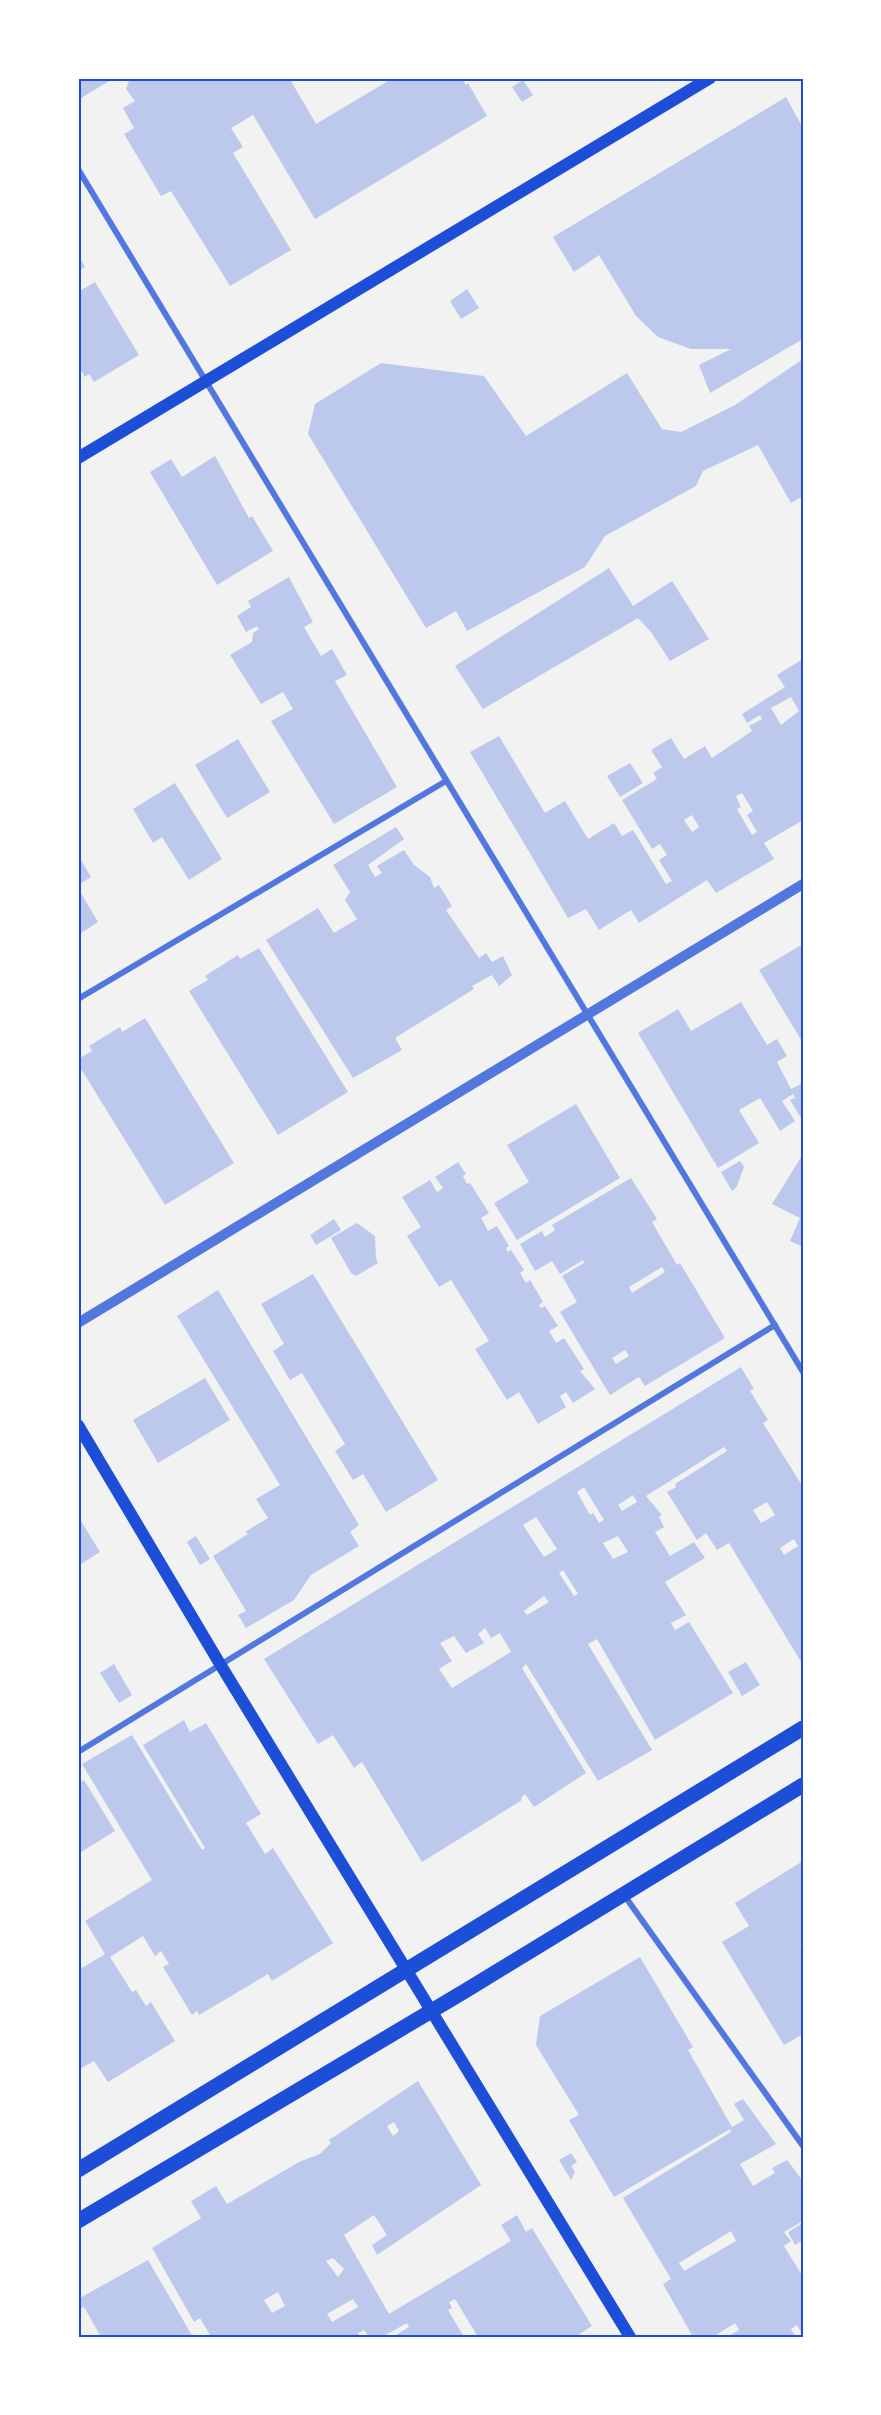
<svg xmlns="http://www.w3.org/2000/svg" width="881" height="2415" font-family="Overpass,sans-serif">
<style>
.building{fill:#bdc9ec;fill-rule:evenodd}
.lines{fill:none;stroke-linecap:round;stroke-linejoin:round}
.minor{stroke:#5277de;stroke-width:6}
.tertiary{stroke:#5277de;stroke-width:10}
.secondary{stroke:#1d4ed8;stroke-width:12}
.primary{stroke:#1d4ed8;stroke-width:15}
.neatline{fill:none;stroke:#1d4ed8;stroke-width:2}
</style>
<rect width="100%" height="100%" fill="#f2f2f2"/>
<g class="building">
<polygon points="78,78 114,78 78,100"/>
<polygon points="130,78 295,78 291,81 316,124 388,81 386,78 462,78 466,85 468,83 487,116 315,219 253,115 231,128 243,147 233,153 291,250 230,286 171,191 161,196 124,134 134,128 123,108 135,101 126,89"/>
<polygon points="523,80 533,95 522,102 512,87"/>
<polygon points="786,97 803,128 803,339 710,393 699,365 731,349 691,349 658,337 636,316 599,255 574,272 553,237"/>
<polygon points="78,255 85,267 78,271"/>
<polygon points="95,282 139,355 94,382 89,374 85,377 78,365 78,292"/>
<polygon points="467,289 479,308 461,319 450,301"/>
<polygon points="803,359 803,496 791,503 758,445 703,471 696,486 605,536 585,567 467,631 456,611 426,628 308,434 315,404 381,363 484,376 526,436 627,373 662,429 681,432 735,405"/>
<polygon points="215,456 249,518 252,516 273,551 217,585 150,472 171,459 182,477"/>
<polygon points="609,568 633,606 672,581 709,639 670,661 651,632 638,618 483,709 455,666"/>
<polygon points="289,577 313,622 304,627 321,656 332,649 347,675 335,681 397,787 334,824 271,721 293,709 283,692 261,704 230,655 252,642 253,633 259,629 257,626 246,632 237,616 251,607 248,601"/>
<path d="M803,659V820L764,843L774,859L716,893L707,880L639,923L631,910L599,930L586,909L568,918L470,752L499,736L545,813L565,801L588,839L614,823L622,836L633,830L666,884L672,881L659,860L667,855L660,844L652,849L622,800L657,779L653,773L662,767L651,750L671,738L684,759L705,746L712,758L752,731L749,726L762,719L760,715L747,723L742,714L785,687L777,675ZM791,697L799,711L781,725L771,708ZM742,793L753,811L747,815L757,832L752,835L737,809L741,807L736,796ZM692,815L699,827L692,832L684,820Z"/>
<polygon points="238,739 270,792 227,818 195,765"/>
<polygon points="630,763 643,783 620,797 607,776"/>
<polygon points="175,783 222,859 189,880 162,837 153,843 133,809"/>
<polygon points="396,827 404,839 368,865 375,877 382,873 377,866 404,850 414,865 430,877 434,888 439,885 452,906 446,910 479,958 486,953 492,962 503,956 512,975 499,986 492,975 472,986 474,989 395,1038 402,1050 353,1078 266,940 318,908 334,933 357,919 345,900 350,892 333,865"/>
<polygon points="78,855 91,877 78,885"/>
<polygon points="78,888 98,922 78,935"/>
<polygon points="803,944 803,1043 759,970"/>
<polygon points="259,948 348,1092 278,1135 189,991 208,980 205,976 238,955 240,959"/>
<polygon points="741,1002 767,1045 777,1039 787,1056 777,1062 791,1089 803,1083 803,1116 801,1118 790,1100 795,1098 793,1094 782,1101 795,1121 780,1131 760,1098 739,1110 759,1143 718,1168 638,1033 678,1009 691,1031"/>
<polygon points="145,1018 234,1163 165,1205 78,1064 78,1059 92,1051 89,1046 120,1027 122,1032"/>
<polygon points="576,1104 620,1178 517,1240 494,1203 529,1182 507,1145"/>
<polygon points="803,1154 803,1247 790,1241 800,1218 772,1204"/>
<polygon points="740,1161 744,1167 736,1188 732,1191 721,1172"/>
<polygon points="458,1162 466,1174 463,1176 467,1184 470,1183 489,1213 481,1218 488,1231 497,1226 509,1246 506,1248 508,1252 511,1250 524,1270 520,1273 526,1283 530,1280 543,1302 539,1305 541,1308 545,1306 558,1326 549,1331 556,1343 564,1338 584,1369 580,1371 595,1389 573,1403 566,1392 560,1396 566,1407 538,1424 519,1392 507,1400 475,1349 489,1341 451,1280 439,1287 407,1236 421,1227 402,1197 430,1180 437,1192 443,1188 435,1177"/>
<path d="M631,1178L657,1219L652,1222L677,1265L680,1263L725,1338L645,1386L639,1377L610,1395L560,1312L577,1302L562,1276L584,1263L583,1260L560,1274L552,1261L535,1271L520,1244L542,1231L545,1237L555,1230L552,1225ZM662,1267L665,1272L632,1293L629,1287ZM625,1350L629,1356L616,1364L612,1358Z"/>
<polygon points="334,1219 341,1230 316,1245 310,1235"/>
<polygon points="357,1223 375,1236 376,1258 378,1263 356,1276 351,1273 331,1238"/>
<polygon points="313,1274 438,1480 386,1512 363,1474 353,1480 335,1451 345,1444 302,1373 290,1380 273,1351 284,1344 261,1304"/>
<polygon points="218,1290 359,1525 350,1532 359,1546 311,1575 294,1600 246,1628 238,1615 246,1611 213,1556 248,1534 245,1532 268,1518 256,1499 280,1485 177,1316"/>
<path d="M741,1367L754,1389L750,1391L768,1420L763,1423L803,1487V1665L729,1543L717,1550L706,1533L697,1540L667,1492L676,1487L675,1484L727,1451L724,1447L646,1496L662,1515L659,1517L664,1527L655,1532L670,1556L694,1542L705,1558L665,1582L686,1615L671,1623L675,1630L689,1622L733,1693L655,1740L597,1639L588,1644L652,1750L598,1781L526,1664L522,1668L586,1773L534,1807L525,1794L521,1798L522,1800L422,1862L362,1762L354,1768L333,1735L318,1744L264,1659ZM584,1487L604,1520L599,1523L593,1513L590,1515L577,1492ZM633,1495L637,1502L622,1511L618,1505ZM767,1502L775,1515L761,1523L753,1510ZM536,1517L557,1549L544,1557L523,1525ZM618,1536L628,1552L613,1559L603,1543ZM794,1539L798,1546L784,1555L780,1548ZM563,1570L578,1594L574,1596L559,1573ZM544,1596L549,1602L527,1615L524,1611ZM485,1628L491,1638L500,1633L511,1652L452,1688L439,1669L452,1661L440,1643L454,1636L466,1653L484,1643L478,1634Z"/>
<polygon points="205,1378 230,1420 158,1463 133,1420"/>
<polygon points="78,1516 100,1552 78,1566"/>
<polygon points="196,1536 210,1559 200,1565 187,1542"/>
<polygon points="746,1662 760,1685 742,1696 728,1672"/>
<polygon points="114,1664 132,1695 119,1703 100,1673"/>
<polygon points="184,1720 190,1732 206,1723 261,1814 246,1823 265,1854 273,1848 333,1943 272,1981 268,1974 199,2015 197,2011 192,2015 163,1967 169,1964 161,1951 155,1956 143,1936 110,1957 132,1992 136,1990 146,2006 151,2002 175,2041 108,2082 94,2061 78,2070 78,1961 82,1968 105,1954 85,1921 152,1880 82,1764 132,1735 202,1850 205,1848 143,1745"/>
<polygon points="84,1780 115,1831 78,1854 78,1784"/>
<polygon points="803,1861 803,1942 800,1944 803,1949 803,2034 784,2045 722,1942 749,1926 735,1903"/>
<path d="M640,1957L693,2047L688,2050L732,2127L744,2120L734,2104L743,2099L776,2144L740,2164L753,2186L775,2173L772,2168L787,2160L803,2181V2221L784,2232L791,2241L784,2246L803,2277V2335L797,2325L791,2329L796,2337H727L739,2330L735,2323L713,2337H693L663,2284L671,2279L623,2198L731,2132L730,2129L614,2197L569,2120L579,2115L536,2045L540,2016ZM731,2231L736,2241L684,2271L679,2263Z"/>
<path d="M418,2081L481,2185L377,2255L372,2245L387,2235L374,2215L344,2235L389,2314L511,2241L501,2225L517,2215L526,2232L532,2228L592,2326L575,2337H478L455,2299L449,2302L452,2308L448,2310L464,2337H393L409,2327L407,2323L382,2337H369L364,2330L358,2333L360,2337H206L210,2335L200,2318L194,2322L152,2248L201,2218L191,2201L216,2186L227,2204L301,2161L320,2154L331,2143L329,2140ZM394,2122L399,2131L393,2136L387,2126ZM333,2258L344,2269L338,2277L326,2261ZM278,2292L285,2306L272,2313L264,2300ZM353,2299L358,2307L332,2322L327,2314Z"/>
<polygon points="571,2153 577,2162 571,2166 575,2172 571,2180 559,2160"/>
<polygon points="803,2223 803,2240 795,2245 788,2232"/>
<polygon points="148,2260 193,2337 101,2337 84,2307 78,2310 78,2299"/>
</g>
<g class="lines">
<g class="minor">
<polyline points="78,169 803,1372"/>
<polyline points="78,999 446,781"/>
<polyline points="78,1752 775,1325"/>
<polyline points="624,1895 803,2146"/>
</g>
<polyline class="tertiary" points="78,1323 803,884"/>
<g class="secondary">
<polyline points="78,458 710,78"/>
<polyline points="78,1425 220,1664 630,2337"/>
</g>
<g class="primary">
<polyline points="78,2170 803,1728"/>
<polyline points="78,2221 465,1991 803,1785"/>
</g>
</g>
<rect width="881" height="2415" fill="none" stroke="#ffffff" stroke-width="159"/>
<rect x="80" y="80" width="722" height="2256" class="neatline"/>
</svg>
